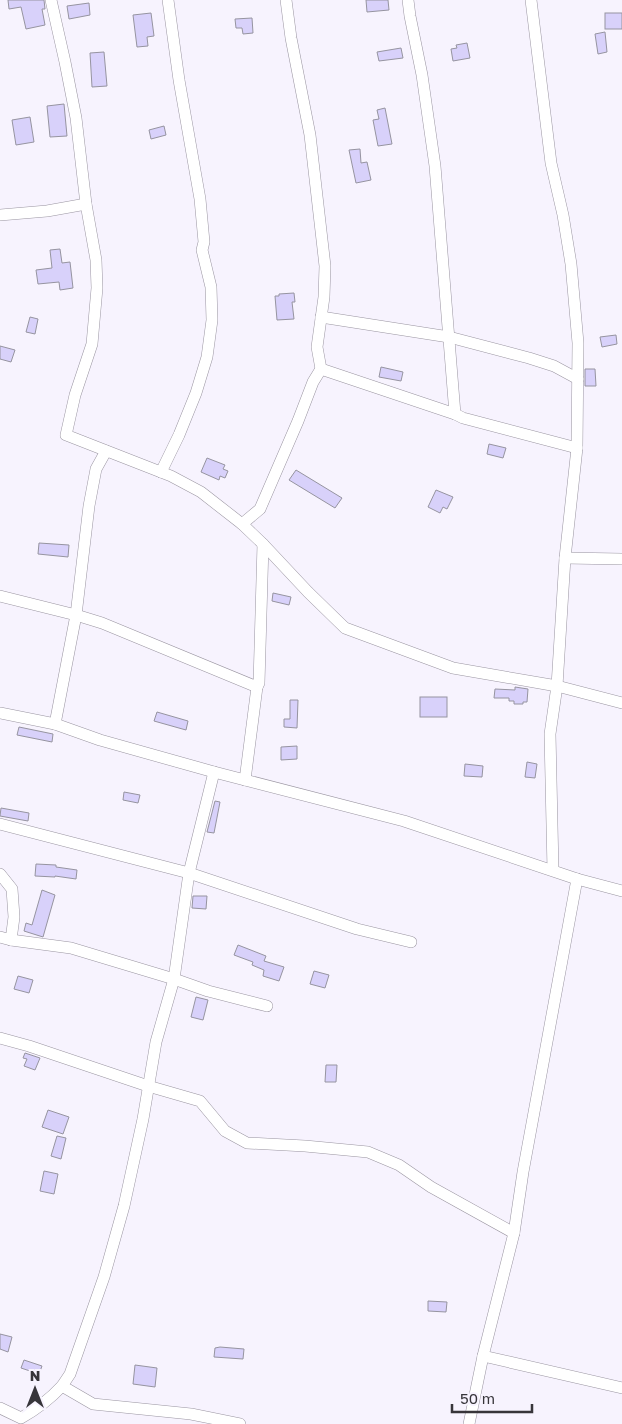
<svg xmlns="http://www.w3.org/2000/svg" width="622" height="1424" font-family="'Golos Text',sans-serif">
<style>
.building{fill:#d8d1fa;stroke:#9694a0}
.lines{fill:none;stroke-linecap:round;stroke-linejoin:round}
.street-casing{stroke:#9a95a1;stroke-width:12}
.street{stroke:#fff;stroke-width:11}
</style>
<rect width="100%" height="100%" fill="#f7f3fe"/>
<g class="building">
<polygon points="8,0 44,0 45,9 42,9 45,25 26,29 21,7 9,9"/>
<polygon points="366,0 388,0 389,10 367,12"/>
<polygon points="89,3 90,15 69,19 67,6"/>
<polygon points="151,13 154,36 147,37 148,46 137,47 133,15"/>
<rect x="605" y="13" width="17" height="16"/>
<polygon points="252,18 253,33 243,34 242,28 236,28 235,19"/>
<polygon points="605,32 607,52 598,54 595,34"/>
<polygon points="467,43 470,58 453,61 451,49 457,48 456,45"/>
<polygon points="401,48 403,58 379,61 377,52"/>
<polygon points="104,52 107,86 92,87 90,53"/>
<polygon points="64,104 67,136 50,137 47,106"/>
<polygon points="385,108 392,144 378,146 373,120 379,119 377,110"/>
<polygon points="30,117 34,142 16,145 12,120"/>
<polygon points="164,126 166,135 151,139 149,130"/>
<polygon points="360,149 361,163 367,162 371,180 356,183 349,150"/>
<polygon points="60,249 62,263 70,262 73,288 60,290 59,282 38,284 36,270 52,268 50,250"/>
<polygon points="294,293 295,302 292,302 294,319 277,320 275,296 279,296 279,294"/>
<polygon points="30,317 38,319 35,334 26,332"/>
<polygon points="616,335 617,344 602,347 600,337"/>
<polygon points="0,346 15,350 11,362 0,359"/>
<polygon points="381,367 403,372 401,381 379,377"/>
<polygon points="585,369 595,369 596,386 585,386"/>
<polygon points="489,444 506,448 503,458 487,454"/>
<polygon points="207,458 225,465 223,469 228,471 225,478 220,476 219,480 201,472"/>
<polygon points="296,470 342,498 335,508 289,480"/>
<polygon points="436,490 453,497 447,509 443,507 440,513 428,507"/>
<polygon points="39,543 69,545 68,557 38,554"/>
<polygon points="273,593 291,597 289,605 272,601"/>
<polygon points="515,687 528,689 527,702 523,702 523,704 514,704 514,701 509,701 509,698 494,698 495,689 515,690"/>
<rect x="420" y="697" width="27" height="20"/>
<polygon points="290,700 298,700 297,728 284,727 284,719 290,719"/>
<polygon points="157,712 188,721 186,730 154,721"/>
<polygon points="19,727 53,734 52,742 17,735"/>
<polygon points="297,746 297,759 281,760 281,747"/>
<polygon points="527,762 537,764 535,778 525,777"/>
<polygon points="465,764 483,766 482,777 464,776"/>
<polygon points="124,792 140,795 138,803 123,800"/>
<polygon points="215,801 220,802 214,833 207,832"/>
<polygon points="1,808 29,813 28,821 0,816"/>
<polygon points="36,864 56,865 56,867 77,870 76,879 55,876 55,877 35,876"/>
<polygon points="42,890 55,895 43,937 24,931 26,923 32,925"/>
<polygon points="193,896 207,896 206,909 192,908"/>
<polygon points="238,945 266,956 264,961 284,967 279,981 263,976 264,970 252,965 253,962 234,955"/>
<polygon points="314,971 329,975 325,988 310,984"/>
<polygon points="18,976 33,980 29,993 14,989"/>
<polygon points="196,997 208,1000 203,1020 191,1017"/>
<polygon points="25,1053 40,1058 35,1070 24,1066 27,1059 23,1058"/>
<polygon points="326,1065 337,1065 336,1082 325,1082"/>
<polygon points="48,1110 69,1117 63,1134 42,1127"/>
<polygon points="57,1136 66,1138 61,1159 51,1156"/>
<polygon points="44,1171 58,1174 54,1194 40,1191"/>
<polygon points="428,1301 447,1302 446,1312 428,1311"/>
<polygon points="0,1334 12,1337 8,1352 0,1349"/>
<polygon points="220,1347 244,1349 243,1359 214,1357 215,1348"/>
<polygon points="24,1360 42,1366 39,1374 21,1368"/>
<polygon points="135,1365 157,1368 155,1387 133,1384"/>
</g>
<g class="lines">
<g class="street-casing">
<g id="street">
<polyline points="51,0 65,62 76,118 86,204 96,260 97,288 92,344 75,395 66,435 171,476 201,492 242,524 263,544 308,592 345,628 453,668 557,686 622,703"/>
<polyline points="286,0 291,38 310,135 325,266 324,297 317,347 321,369 455,414"/>
<polyline points="408,0 410,16 422,75 435,166 455,414 463,418 577,448"/>
<polyline points="531,0 551,163 563,215 571,264 578,343 577,448 565,558 557,686 550,734 553,870"/>
<polyline points="0,215 47,211 86,204"/>
<polyline points="321,317 449,337 529,358 554,366 578,379"/>
<polyline points="161,472 179,435 196,393 207,357 212,320 211,287 202,250 204,242 200,199 179,80 168,0"/>
<polyline points="242,524 260,509 298,421 313,382 321,369"/>
<polyline points="565,558 622,559"/>
<polyline points="0,596 76,615 102,623 257,687 259,683 263,544"/>
<polyline points="0,713 55,724 100,740 214,772 404,821 577,879 622,891"/>
<polyline points="55,724 76,615 89,506 96,469 106,451"/>
<polyline points="214,772 189,873 174,979 156,1042 143,1119 124,1206 104,1277 70,1374 62,1386 93,1404 191,1414 240,1424"/>
<polyline points="245,780 257,687"/>
<polyline points="0,824 189,873 357,929 411,942"/>
<polyline points="0,874 12,889 14,917 11,940 0,937"/>
<polyline points="577,879 523,1172 514,1233 483,1356 622,1388"/>
<polyline points="11,940 71,948 174,979 208,991 267,1006"/>
<polyline points="0,1038 29,1046 148,1086 200,1101 225,1131 247,1143 305,1146 368,1152 399,1165 431,1187 514,1233"/>
<path d="M0,1408L21,1418C37,1409 50,1399 62,1386"/>
<polyline points="469,1424 483,1356"/>
</g>
</g>
<use href="#street" class="street"/>
</g>
<g transform="translate(35 1389)" stroke="#f7f3fe" stroke-width="4" paint-order="stroke">
<path d="M0-4L9 19L0 12L-9 19Z" fill="#37353a"/>
<text y="-8" font-size="14" font-weight="bold" text-anchor="middle" fill="#37353a">N</text>
</g>
<path d="M452 1404v8h80v-8" fill="none" stroke="#37353a" stroke-width="2.5"/>
<text x="460" y="1404" font-size="15" fill="#37353a" stroke="#f7f3fe" stroke-width="4" paint-order="stroke">50 m</text>
</svg>
